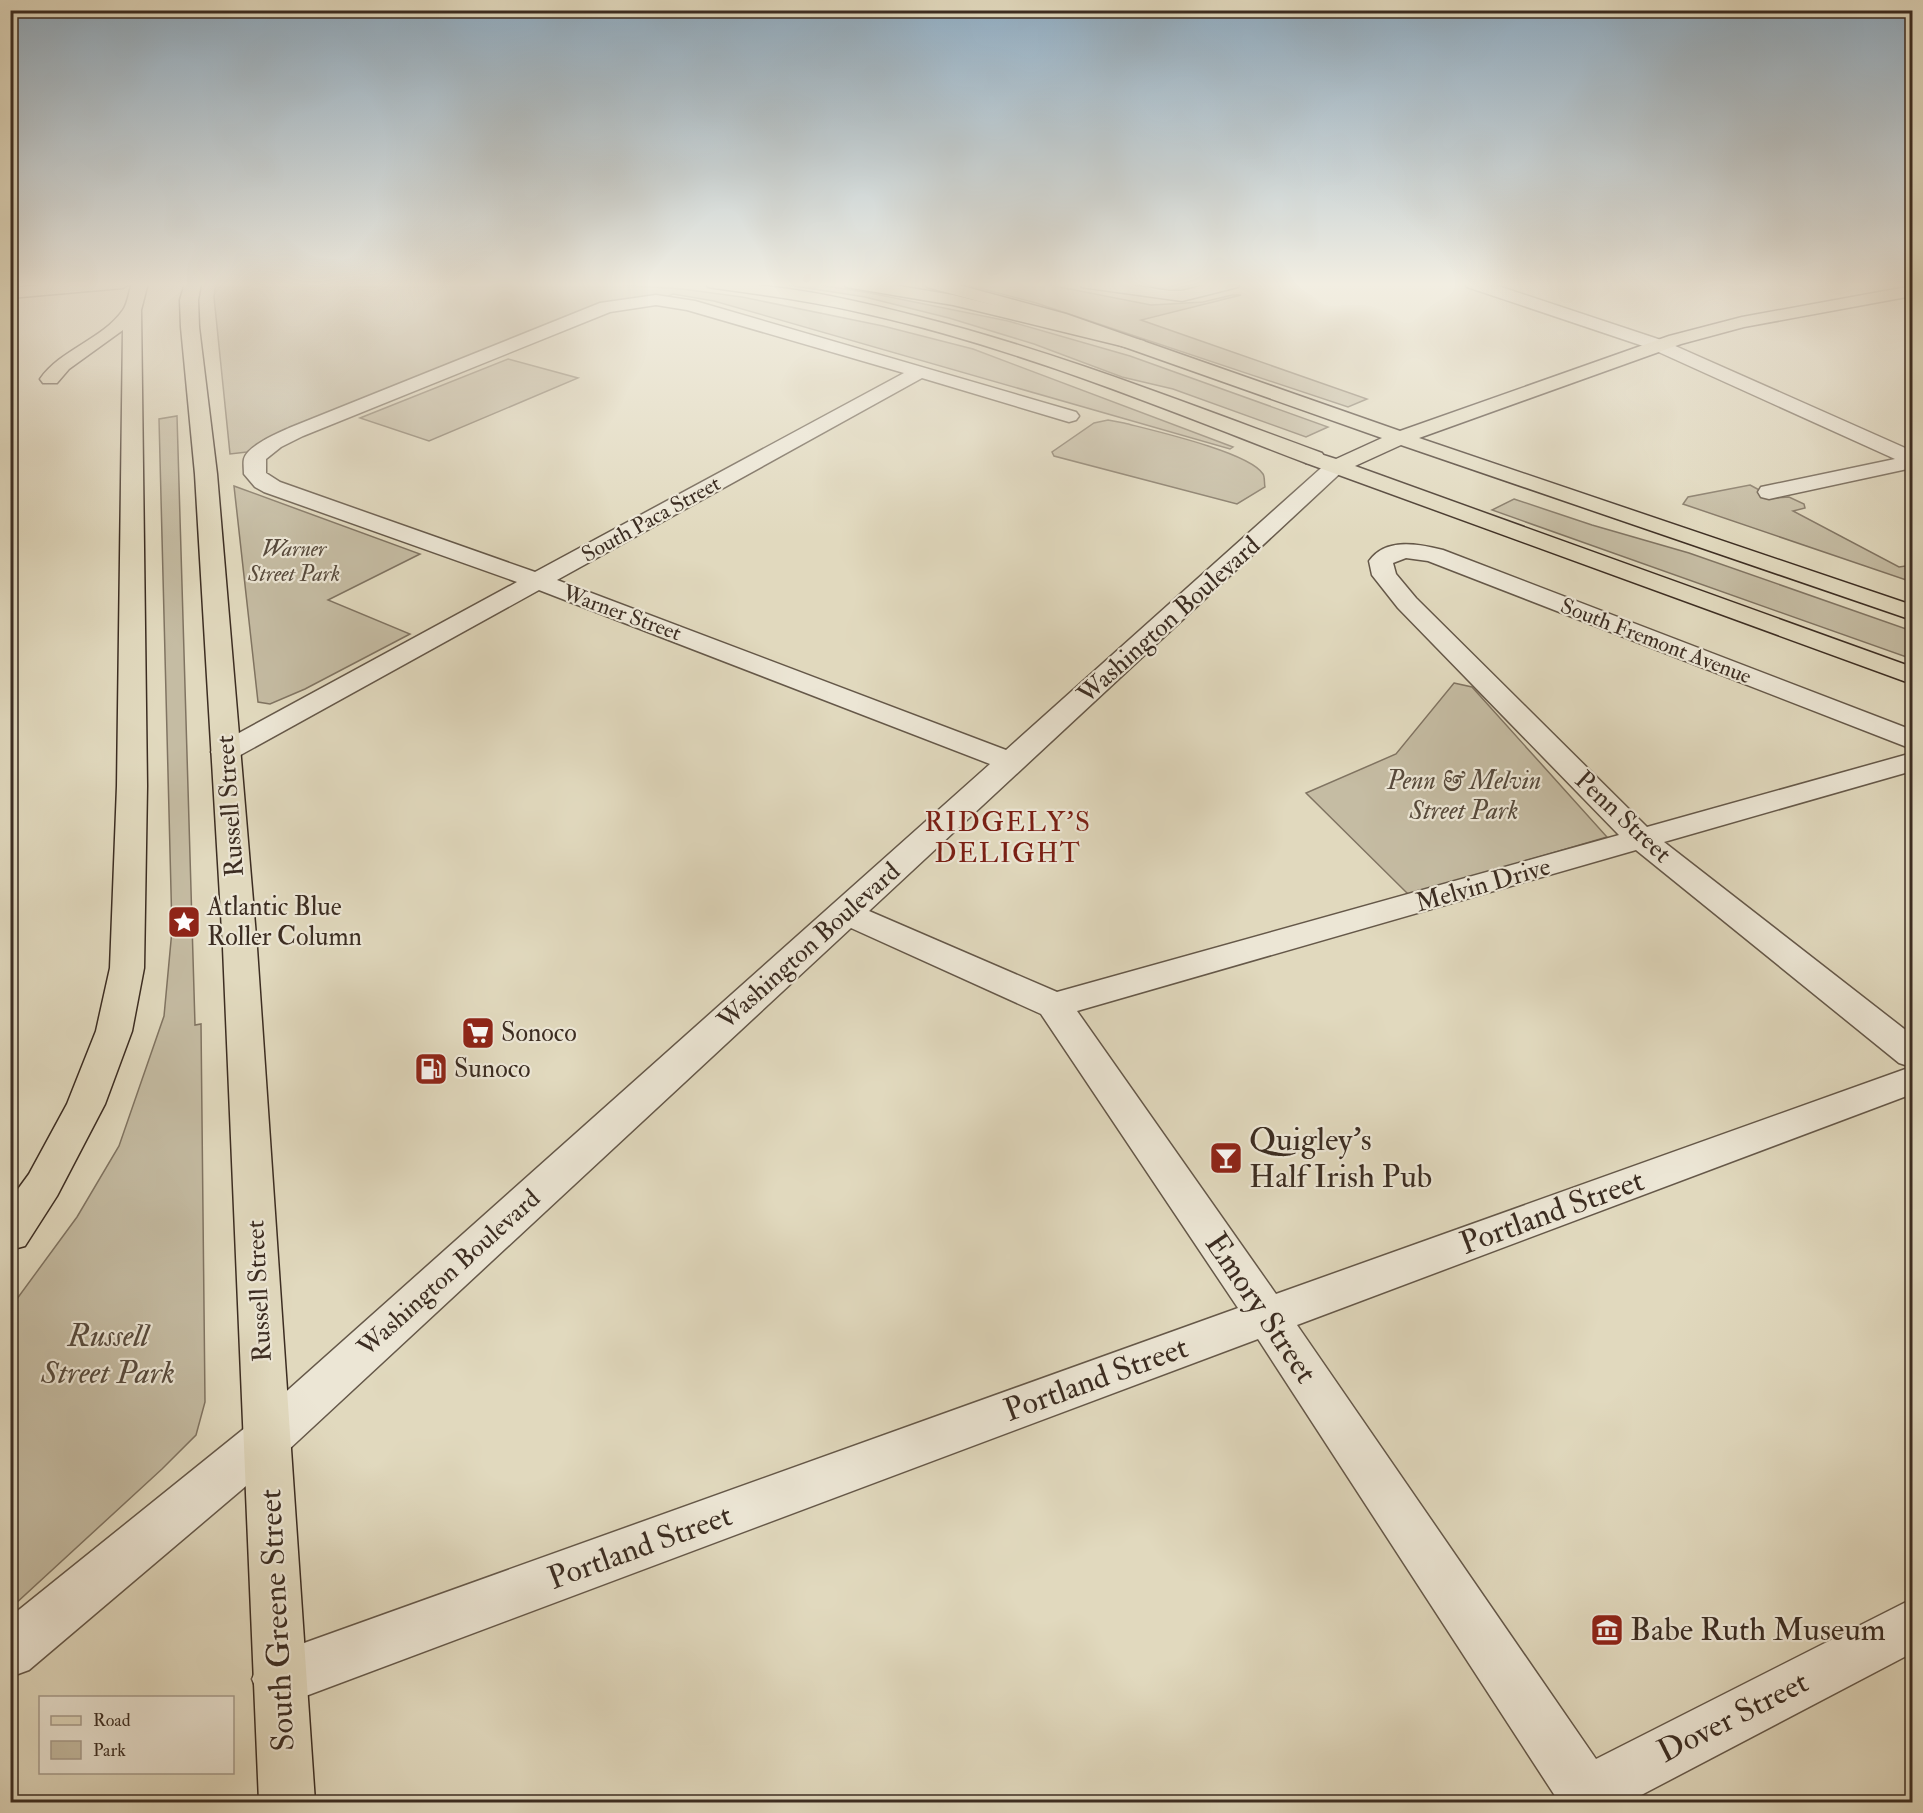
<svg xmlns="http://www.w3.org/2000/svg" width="1923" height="1813" font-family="'IM FELL Double Pica',serif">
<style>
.green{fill:#c5bca3;stroke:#807462;stroke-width:1.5}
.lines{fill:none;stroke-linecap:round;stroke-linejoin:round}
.minor-casing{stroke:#655849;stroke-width:3}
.major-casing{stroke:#3c2d22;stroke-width:3}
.highway-casing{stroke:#3c2d22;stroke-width:3}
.minor{fill:#ece6d5;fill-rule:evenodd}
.major{fill:#e1d9be;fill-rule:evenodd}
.highway{fill:#e1d9be;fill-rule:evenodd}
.labels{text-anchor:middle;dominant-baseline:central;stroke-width:4.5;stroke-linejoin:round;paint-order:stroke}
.far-street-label{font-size:22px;fill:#3c2d22;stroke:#ece6d5}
.far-park-label{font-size:22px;font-style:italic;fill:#574a3c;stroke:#ece6d5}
.street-label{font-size:26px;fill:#3c2d22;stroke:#ece6d5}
.park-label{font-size:26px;font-style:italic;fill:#574a3c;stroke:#ece6d5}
.poi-label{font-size:26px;fill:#3c2d22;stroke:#ece6d5;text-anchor:start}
.neighbourhood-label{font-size:27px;letter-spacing:1.5px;fill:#7a1f14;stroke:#ece6d5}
.near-poi-label{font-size:32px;fill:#3c2d22;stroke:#ece6d5;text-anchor:start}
.near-street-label{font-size:32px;fill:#3c2d22;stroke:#ece6d5}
.near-park-label{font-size:32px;font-style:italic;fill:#574a3c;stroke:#ece6d5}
</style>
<rect width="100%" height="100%" fill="#e1d9be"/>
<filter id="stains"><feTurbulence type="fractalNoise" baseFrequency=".00333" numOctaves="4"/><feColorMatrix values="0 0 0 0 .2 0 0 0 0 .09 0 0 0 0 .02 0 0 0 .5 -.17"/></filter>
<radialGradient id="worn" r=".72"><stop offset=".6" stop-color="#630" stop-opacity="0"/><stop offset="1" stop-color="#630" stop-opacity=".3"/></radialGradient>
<g class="green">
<polygon points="216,283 594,283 682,289 742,297 883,326 973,349 1233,447 1230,449 714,301 673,294 667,297 622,300 273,436 247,452 230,454 214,297"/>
<polygon points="775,283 807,283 870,293 1008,321 1130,356 1328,427 1306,437 1173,389 1122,377 1034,344 949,318 865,297"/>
<polygon points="960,283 1039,283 1151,305 1203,302 1232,295 1241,295 1141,320 1367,399 1348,407 1036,303"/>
<polygon points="508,359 578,378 429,441 360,418"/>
<polygon points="177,416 195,1025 201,1024 205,1402 196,1435 162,1469 14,1605 10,1602 11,1307 77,1217 119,1146 164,1016 172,930 159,419"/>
<path d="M1108,420L1124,423C1151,430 1249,452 1263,474C1265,477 1264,483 1265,487L1237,504L1054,456L1052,452L1094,423Z"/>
<polygon points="1750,485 1774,498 1789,497 1804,504 1805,508 1793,511 1899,567 1912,565 1912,582 1683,504 1688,497"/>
<polygon points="234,486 420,554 328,600 410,634 305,689 270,704 258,702"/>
<polygon points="1514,499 1592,525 1689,553 1912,631 1912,659 1492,510"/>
<polygon points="1454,683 1472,687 1607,837 1409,895 1306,793 1396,754"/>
</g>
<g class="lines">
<g class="minor-casing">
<g id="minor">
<polygon points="1080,283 1118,283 1169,291 1182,291 1213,283 1240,283 1238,287 1182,301 1088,288 1082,287"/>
<polygon points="1465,283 1489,283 1664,341 1912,451 1912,468 1769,499 1761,497 1758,492 1761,487 1895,459 1652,349 1467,287"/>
<path d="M656,295L695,301L1076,412L1079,416L1076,420L1069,422L922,378L557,580L1006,750L1329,461L1337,460L1345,461L1348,466L869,911L1057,992L1619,835L1398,608L1372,575L1369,561C1386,537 1419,544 1443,550L1912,730V749L1428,561L1406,558L1393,563L1396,574L1416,598L1647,827L1912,753V771L1664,842L1912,1035V1094L1297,1325L1596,1759L1912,1599V1653L1628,1802H1559L1258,1339L279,1706L260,1698L252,1679L260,1660L279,1652L1238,1308L1041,1014L851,928L285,1453L29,1670L10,1677V1617L251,1423L990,764L539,590L235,758L225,761L215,758L211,752L215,746L517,582L264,492L255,487L244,474C244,469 243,463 244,459C247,446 278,433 289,428L600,303ZM656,305L687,310L904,373L535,572L280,482L266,473V459L281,447L303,436L610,312ZM1636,850L1899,1063L1911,1067L1276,1294L1077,1011Z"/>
</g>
</g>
<g class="major-casing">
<g id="major">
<polygon points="68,283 131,283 123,288 10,298 10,288"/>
<path d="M132,283H148L141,310L147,786L144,968L132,1031L105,1104L57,1196L25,1246L10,1250V1200L29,1174L67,1104L96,1031L110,968L117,786L123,330L69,369L57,383H43L40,379C61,349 102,340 123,310C128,303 129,291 132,283Z"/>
<polygon points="185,283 201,283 198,300 199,327 217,474 257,948 315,1802 259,1802 223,948 195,474 181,327 180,300"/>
<polygon points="925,283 951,283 1066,314 1400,431 1669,336 1742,317 1912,286 1912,296 1744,327 1681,344 1419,438 1912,605 1912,620 1401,445 1355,466 1912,667 1912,684 1306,463 1303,458 1306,453 1314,452 1336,459 1382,438 1054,322 927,287"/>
</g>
</g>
<g class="highway-casing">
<g id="highway">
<path d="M706,283C779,283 846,298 916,316C1055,351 1188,404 1322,453L1325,458L1322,463L1314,464L1306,463C1162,408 1018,348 867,314C816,302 765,295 714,288L708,287Z"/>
<polygon points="844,283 881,283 953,295 1144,341 1147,345 1144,349 1138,350 953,305 852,288 846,287"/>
</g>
</g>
<use href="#minor" class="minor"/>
<use href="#major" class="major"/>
<use href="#highway" class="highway"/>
</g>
<linearGradient id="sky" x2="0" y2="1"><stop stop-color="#8facc2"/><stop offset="0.53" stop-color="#f2eee2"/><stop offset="1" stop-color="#f2eee2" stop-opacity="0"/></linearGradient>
<rect width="1923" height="537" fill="url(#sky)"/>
<defs>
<g id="sight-square" transform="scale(1.725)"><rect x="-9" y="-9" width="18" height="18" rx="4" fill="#8f2418" stroke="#ece6d5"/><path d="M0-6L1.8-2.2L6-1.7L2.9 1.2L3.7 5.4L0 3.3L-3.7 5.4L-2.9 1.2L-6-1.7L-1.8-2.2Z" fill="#fff"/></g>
<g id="supermarket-square" transform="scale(1.725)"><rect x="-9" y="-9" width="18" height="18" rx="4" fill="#8f2418" stroke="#ece6d5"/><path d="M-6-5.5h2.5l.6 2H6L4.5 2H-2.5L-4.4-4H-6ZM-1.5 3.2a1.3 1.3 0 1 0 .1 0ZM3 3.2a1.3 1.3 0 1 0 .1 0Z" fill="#fff"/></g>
<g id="fuel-square" transform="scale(1.725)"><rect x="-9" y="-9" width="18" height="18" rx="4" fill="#8f2418" stroke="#ece6d5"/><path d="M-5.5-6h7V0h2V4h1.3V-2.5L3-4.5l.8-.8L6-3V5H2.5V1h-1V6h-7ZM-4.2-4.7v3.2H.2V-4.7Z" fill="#fff"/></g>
<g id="bar-square" transform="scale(1.725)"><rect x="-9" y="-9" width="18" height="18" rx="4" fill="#8f2418" stroke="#ece6d5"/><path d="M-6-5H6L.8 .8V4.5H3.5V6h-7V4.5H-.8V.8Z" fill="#fff"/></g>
<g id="museum-square" transform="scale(1.725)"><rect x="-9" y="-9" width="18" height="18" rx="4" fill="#8f2418" stroke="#ece6d5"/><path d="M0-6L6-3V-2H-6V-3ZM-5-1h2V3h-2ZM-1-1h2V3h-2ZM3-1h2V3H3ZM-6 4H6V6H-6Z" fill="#fff"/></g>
</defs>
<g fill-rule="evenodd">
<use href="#sight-square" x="184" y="922"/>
<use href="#supermarket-square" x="478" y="1033"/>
<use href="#fuel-square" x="431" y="1069"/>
<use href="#bar-square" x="1226" y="1158"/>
<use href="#museum-square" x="1607" y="1630"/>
</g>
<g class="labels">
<g class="far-street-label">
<text transform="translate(651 519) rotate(-29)">South Paca Street</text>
<text transform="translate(622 613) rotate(20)">Warner Street</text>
<text transform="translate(1656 641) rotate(21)">South Fremont Avenue</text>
</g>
<g class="far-park-label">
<text x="294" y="549">Warner<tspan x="294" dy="25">Street Park</tspan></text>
</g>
<g class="street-label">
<text transform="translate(1169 620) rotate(-42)">Washington Boulevard</text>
<text transform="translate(230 806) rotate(-94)">Russell Street</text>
<text transform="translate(1623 817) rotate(43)">Penn Street</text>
<text transform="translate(1483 885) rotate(-16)">Melvin Drive</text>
<text transform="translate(809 946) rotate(-42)">Washington Boulevard</text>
<text transform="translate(449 1273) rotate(-42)">Washington Boulevard</text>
<text transform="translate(259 1291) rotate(-93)">Russell Street</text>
</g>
<g class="park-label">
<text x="1464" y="781">Penn &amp; Melvin<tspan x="1464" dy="30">Street Park</tspan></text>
</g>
<g class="poi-label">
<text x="207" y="907">Atlantic Blue<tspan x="207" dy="30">Roller Column</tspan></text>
<text x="501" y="1033">Sonoco</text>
<text x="454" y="1069">Sunoco</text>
</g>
<g class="neighbourhood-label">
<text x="1008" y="822">RIDGELY'S<tspan x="1008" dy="31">DELIGHT</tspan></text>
</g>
<g class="near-poi-label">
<text x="1249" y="1140">Quigley's<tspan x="1249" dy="37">Half Irish Pub</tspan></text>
<text x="1630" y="1630">Babe Ruth Museum</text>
</g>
<g class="near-street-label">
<text transform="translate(1552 1212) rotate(-20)">Portland Street</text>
<text transform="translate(1261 1308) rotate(56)">Emory Street</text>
<text transform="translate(1096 1379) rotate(-20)">Portland Street</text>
<text transform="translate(640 1547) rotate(-20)">Portland Street</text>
<text transform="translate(277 1620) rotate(-93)">South Greene Street</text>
<text transform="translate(1733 1717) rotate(-27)">Dover Street</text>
</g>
<g class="near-park-label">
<text x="108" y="1336">Russell<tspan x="108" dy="37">Street Park</tspan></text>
</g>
</g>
<rect width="1923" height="1813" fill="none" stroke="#e1d9be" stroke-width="36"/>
<rect x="12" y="12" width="1899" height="1789" fill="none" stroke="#3c2d22" stroke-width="3"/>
<rect x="18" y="18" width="1887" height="1777" fill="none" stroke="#3c2d22" stroke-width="1.5"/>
<rect x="39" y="1696" width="195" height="78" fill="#ece6d5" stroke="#a69c8d" stroke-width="1.5"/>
<rect x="51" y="1716" width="30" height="9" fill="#e1d9be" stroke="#a69c8d" stroke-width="1.5"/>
<text x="93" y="1726" font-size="18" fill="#3c2d22">Road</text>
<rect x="51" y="1741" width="30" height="18" fill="#c5bca3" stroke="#a69c8d" stroke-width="1.5"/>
<text x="93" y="1756" font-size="18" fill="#3c2d22">Park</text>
<rect width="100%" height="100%" filter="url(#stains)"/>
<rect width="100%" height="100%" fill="url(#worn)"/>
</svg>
